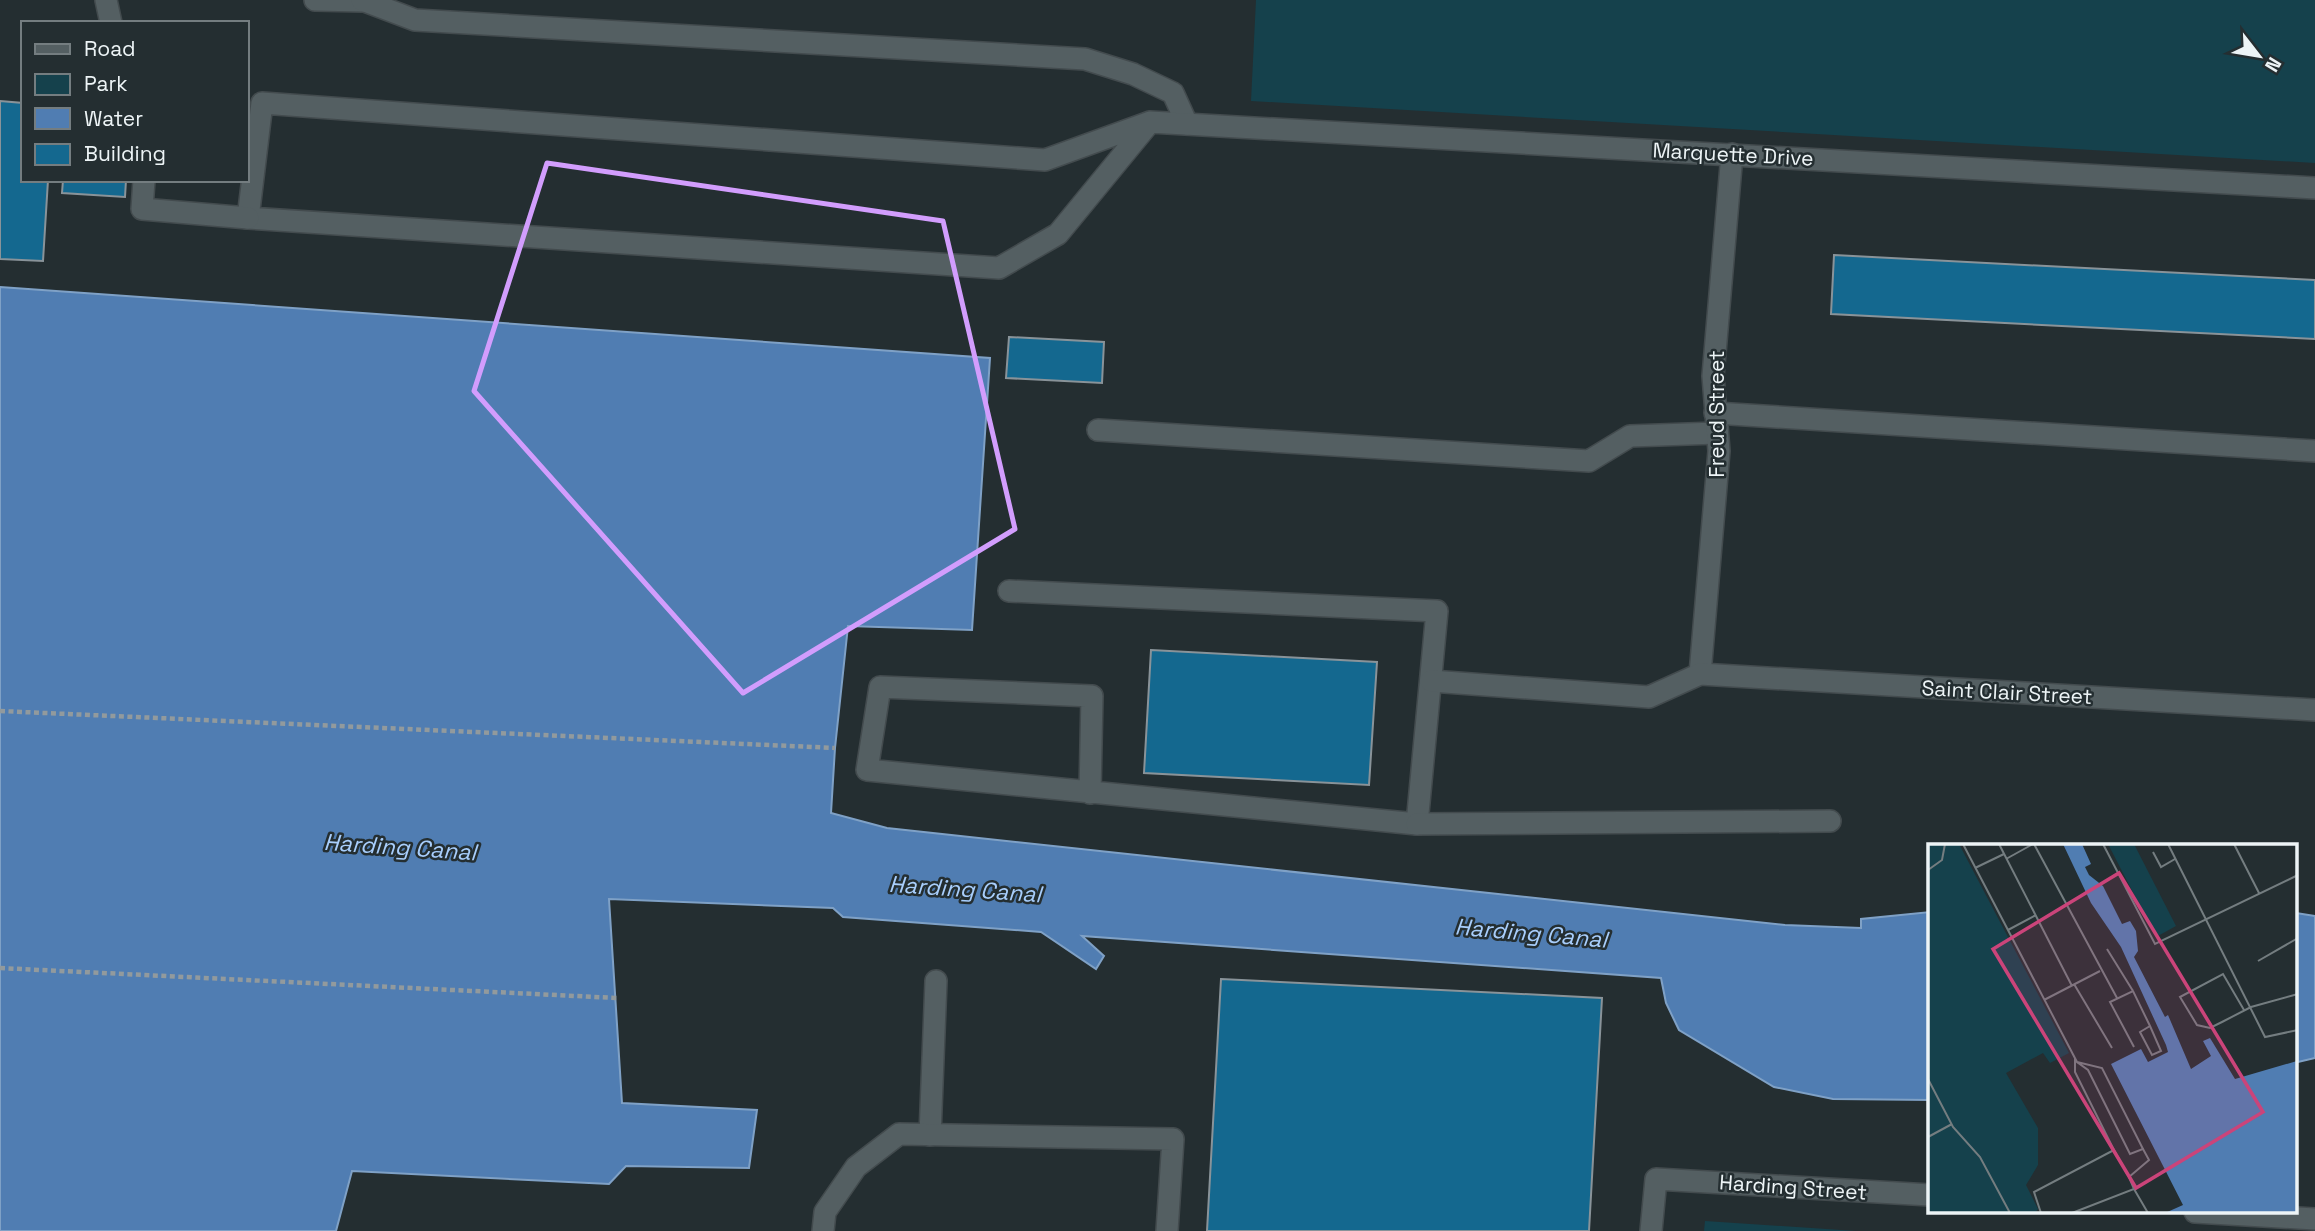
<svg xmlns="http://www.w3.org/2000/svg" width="2315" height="1231" font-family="'Space Grotesk',sans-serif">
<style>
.green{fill:#15414c}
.water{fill:#507db2;stroke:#7fa1c6;stroke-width:2}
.building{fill:#14688f;stroke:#899399;stroke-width:2}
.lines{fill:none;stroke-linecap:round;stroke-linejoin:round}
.minor-casing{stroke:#434b4e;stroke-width:24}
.path{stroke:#929a9d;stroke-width:4.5;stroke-dasharray:5 3.5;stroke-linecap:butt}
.minor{stroke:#545f62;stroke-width:21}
.marked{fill:none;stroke:#d29dfd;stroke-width:5;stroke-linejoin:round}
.labels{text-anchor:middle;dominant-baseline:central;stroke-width:5;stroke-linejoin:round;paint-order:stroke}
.street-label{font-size:21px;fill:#edf4f6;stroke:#242e31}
.water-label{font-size:23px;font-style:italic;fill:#a8cefc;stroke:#242e31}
.inset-road{fill:none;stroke:#747d80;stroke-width:2}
.view{fill:#cb447a;fill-opacity:0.15;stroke:#cb447a;stroke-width:3.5}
.inset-edge{fill:none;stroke:#edf4f6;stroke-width:3.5}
</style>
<rect width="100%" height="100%" fill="#242e31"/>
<g class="green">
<polygon points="1256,0 2315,0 2315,163 1251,101"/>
<polygon points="1705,1221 1856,1231 1704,1231"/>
</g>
<g class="water">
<polygon points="0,287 990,358 972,630 848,626 835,748 831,813 887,828 1785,925 1861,928 1861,919 1930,912 1930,1100 1833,1099 1774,1087 1679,1030 1666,1003 1661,978 1082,936 1104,956 1096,969 1041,932 843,917 833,908 609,899 622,1103 757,1110 749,1168 626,1166 609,1184 352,1171 336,1231 0,1231"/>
<polygon points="2296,913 2315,916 2315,1058 2298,1062"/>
</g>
<g class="building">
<polygon points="0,101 23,103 23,180 48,180 43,261 0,259"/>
<polygon points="63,180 126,180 125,197 62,193"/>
<polygon points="1834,255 2315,280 2315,339 1831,314"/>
<polygon points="1009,337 1104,342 1102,383 1006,378"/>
<polygon points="1151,650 1377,662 1369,785 1144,773"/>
<polygon points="1221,979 1602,998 1589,1231 1207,1231"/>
</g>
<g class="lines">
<g class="minor-casing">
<g id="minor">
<polyline points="106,0 111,23"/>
<polyline points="315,0 362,1"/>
<polyline points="362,0 415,20 1085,59 1133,74 1173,93 1187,124"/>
<polyline points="1150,122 1058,234 999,268 248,218 262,103 1045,160 1150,122 2315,188"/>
<polyline points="144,180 142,209 248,218"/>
<polyline points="1715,413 2315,451"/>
<polyline points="1098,430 1589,461 1630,436 1717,433"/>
<polyline points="1009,591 1437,611 1417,824 867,770 880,687 1092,696 1090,793"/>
<polyline points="1700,674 1719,451 1713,376 1732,154"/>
<polyline points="1431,681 1649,697 1700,674 2315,710"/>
<polyline points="1417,824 1830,821"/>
<polyline points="930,1135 936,981"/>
<polyline points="2195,1212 2315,1219"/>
<polyline points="823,1231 825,1212 856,1167 899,1134 1173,1139 1167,1231"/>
<polyline points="1651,1231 1656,1179 1930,1195"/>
</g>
</g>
<g class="path">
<polyline points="0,711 835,748"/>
<polyline points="0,968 617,998"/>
</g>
<use href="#minor" class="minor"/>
</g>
<path class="marked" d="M547,163L943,221L1015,529L743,693L474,391Z"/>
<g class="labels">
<g class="street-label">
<text transform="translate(1733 154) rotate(3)">Marquette Drive</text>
<text transform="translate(1716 414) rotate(-90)">Freud Street</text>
<text transform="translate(2007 692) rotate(3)">Saint Clair Street</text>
<text transform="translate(1793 1187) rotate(4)">Harding Street</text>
</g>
<g class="water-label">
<text transform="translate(400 847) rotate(4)">Harding Canal</text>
<text transform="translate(965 889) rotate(4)">Harding Canal</text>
<text transform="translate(1531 933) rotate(5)">Harding Canal</text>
</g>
</g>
<g transform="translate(1928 844)">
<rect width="369" height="369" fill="#242e31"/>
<path d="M0,0H31L141,209L122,219L115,209L78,229L110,284V321L98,341L110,365L107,369H0ZM180,0H206L248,82L228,93Z" fill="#15414c"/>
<path d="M135,0H154L163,20L157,23L161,31L175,42L194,80L202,77L208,87L210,107L206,113L237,173L240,171L263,225L283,212L275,197L282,194L307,235L369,217V369H237L255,361L183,220L213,205L220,218L240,208L238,201L193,103L163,59Z" fill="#507db2"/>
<path class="inset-road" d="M35,0L149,218L160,226L202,310L215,305L174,224L149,218M71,0L144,142M106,0L189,154M175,0L227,100L370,31M240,0L337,193L370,186M306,0L331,49M225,8L233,23L247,15M78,15L105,0M47,24L76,10M0,26L14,16L17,0M80,86L108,71M179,105L205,147M330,117L370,94M146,140L184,204M116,156L172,127M316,166L295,130L252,153L269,181L282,184L294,178L323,163L370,150M206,203L182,158L205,147L222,182L233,207L224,211L212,188L222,182M0,235L25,283L52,313L82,369M0,293L24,280M186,306L201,333L221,316L215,305M206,345L220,369M113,369L106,348L186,306L147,228V214M144,369L206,345L201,333"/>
<path class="view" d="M191,29L335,268L208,344L65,105Z"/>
<rect width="369" height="369" class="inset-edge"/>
</g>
<rect x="21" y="21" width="228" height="161" fill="#242e31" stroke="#747d80" stroke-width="2"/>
<rect x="35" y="44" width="35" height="10" fill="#545f62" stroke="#747d80" stroke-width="2"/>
<text x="84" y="56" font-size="21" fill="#edf4f6">Road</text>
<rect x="35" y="74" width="35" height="21" fill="#15414c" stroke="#747d80" stroke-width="2"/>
<text x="84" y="91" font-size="21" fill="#edf4f6">Park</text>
<rect x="35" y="108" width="35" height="21" fill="#507db2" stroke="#747d80" stroke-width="2"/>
<text x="84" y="126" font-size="21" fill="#edf4f6">Water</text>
<rect x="35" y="144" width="35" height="21" fill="#14688f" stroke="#747d80" stroke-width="2"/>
<text x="84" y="161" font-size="21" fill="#edf4f6">Building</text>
<g transform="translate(2259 56) rotate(121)" stroke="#242e31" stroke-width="5" paint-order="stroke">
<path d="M0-5L12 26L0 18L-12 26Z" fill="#edf4f6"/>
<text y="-10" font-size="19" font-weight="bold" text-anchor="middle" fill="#edf4f6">N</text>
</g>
</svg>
